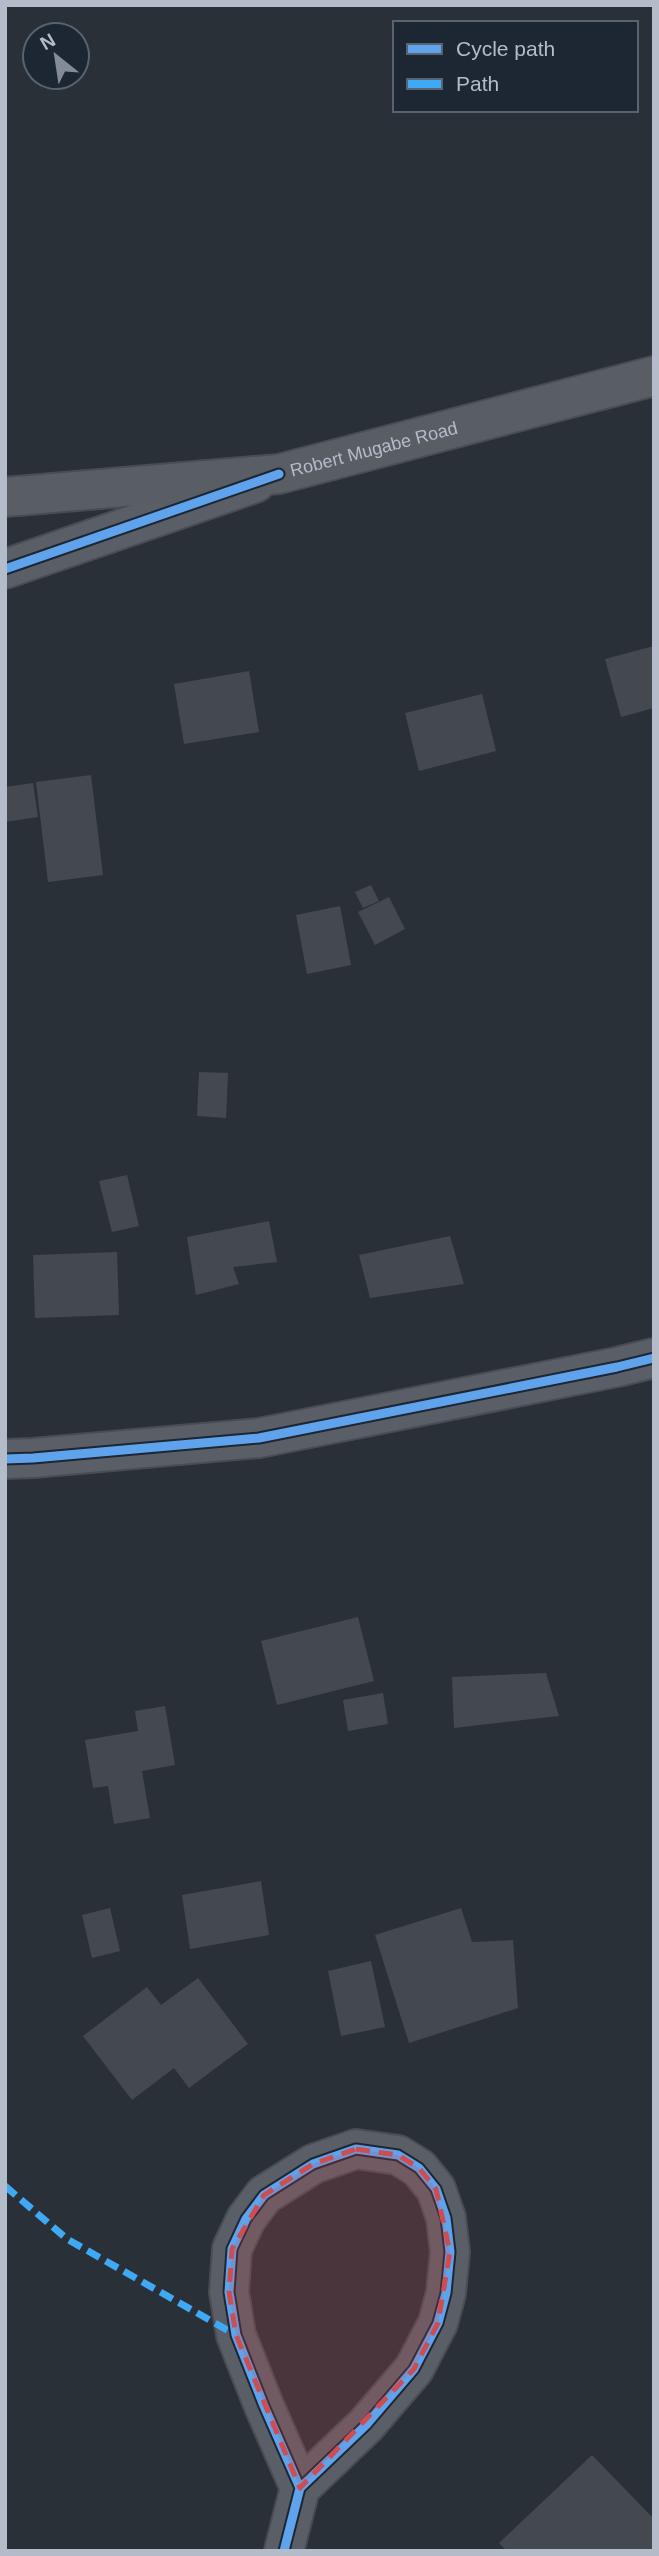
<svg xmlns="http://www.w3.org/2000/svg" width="659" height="2556" font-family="Arial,sans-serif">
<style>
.building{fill:#444950}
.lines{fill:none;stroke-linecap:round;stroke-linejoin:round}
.minor-casing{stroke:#484c53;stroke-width:42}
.secondary-casing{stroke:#484c53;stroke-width:42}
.minor{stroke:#5a5e66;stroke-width:38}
.secondary{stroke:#595d64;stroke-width:38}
.quiet{stroke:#3fa9f5;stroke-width:7;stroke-dasharray:14 7;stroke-linecap:butt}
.cycleway-casing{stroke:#1d2633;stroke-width:13}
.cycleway{stroke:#60a3ed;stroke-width:9}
.marked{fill:#ce4d50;fill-opacity:0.2;stroke:#ce4d50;stroke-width:5;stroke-dasharray:14 9;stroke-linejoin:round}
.labels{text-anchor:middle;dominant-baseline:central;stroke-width:6;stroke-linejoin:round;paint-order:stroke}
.street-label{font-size:18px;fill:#b4bcc9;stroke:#1d2633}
</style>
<rect width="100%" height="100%" fill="#2a3038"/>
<g class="building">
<polygon points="654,646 654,708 621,717 605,659"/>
<polygon points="249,671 259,732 184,744 174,684"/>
<polygon points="482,694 496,751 419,771 405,713"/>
<polygon points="91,775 103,875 48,882 36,782"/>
<polygon points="33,783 38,817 5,822 5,787"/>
<polygon points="371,885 379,901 363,908 355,892"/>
<polygon points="389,897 405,929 375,945 358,912"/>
<polygon points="340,906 351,965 307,974 296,915"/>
<polygon points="199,1072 228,1073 226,1118 197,1116"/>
<polygon points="127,1175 139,1226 112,1232 99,1181"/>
<polygon points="269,1221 277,1262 233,1267 239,1284 196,1295 187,1237"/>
<polygon points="450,1236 464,1284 370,1298 359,1255"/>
<polygon points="117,1252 119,1315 35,1318 33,1255"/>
<polygon points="358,1617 374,1681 277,1705 261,1641"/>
<polygon points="546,1673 559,1716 454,1728 452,1677"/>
<polygon points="383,1693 388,1724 348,1731 343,1700"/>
<polygon points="165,1706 175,1765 142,1771 150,1818 114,1824 108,1786 93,1788 85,1740 138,1731 135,1711"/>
<polygon points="261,1881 269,1935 190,1949 182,1895"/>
<polygon points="110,1908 120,1951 92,1958 82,1915"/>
<polygon points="461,1908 472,1942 513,1940 518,2008 409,2043 375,1935"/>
<polygon points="371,1961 385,2027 341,2036 328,1971"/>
<polygon points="198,1978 248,2044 189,2088 174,2068 132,2100 83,2036 147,1987 161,2005"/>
<polygon points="592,2455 654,2519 654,2551 507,2551 499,2543"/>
</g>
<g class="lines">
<g class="minor-casing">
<g id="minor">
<polyline points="5,569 255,483"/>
<polyline points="5,1459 33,1458 259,1438 617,1367 654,1358"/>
<polyline points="284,2551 300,2488 366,2425 414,2369 438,2323 446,2293 450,2252 446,2218 436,2189 419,2168 398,2155 356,2149 313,2164 264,2195 246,2219 232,2249 229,2292 236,2335 264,2406 300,2488"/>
</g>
</g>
<g class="secondary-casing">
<g id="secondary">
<path id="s1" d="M5,497L279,474L654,376"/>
</g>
</g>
<use href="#minor" class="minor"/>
<use href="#secondary" class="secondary"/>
<polyline class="quiet" points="5,2186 67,2239 236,2335"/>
<g class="cycleway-casing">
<g id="cycleway">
<polyline points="5,569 279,474"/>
<polyline points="5,1459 33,1458 259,1438 617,1367 654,1358"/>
<polyline points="284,2551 300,2488 366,2425 414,2369 438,2323 446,2293 450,2252 446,2218 436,2189 419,2168 398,2155 356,2149 313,2164 264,2195 246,2219 232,2249 229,2292 236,2335 264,2406 300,2488"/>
</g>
</g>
<use href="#cycleway" class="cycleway"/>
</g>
<path class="marked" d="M356,2149L398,2155L419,2168L436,2189L450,2252L438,2323L414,2369L300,2488L236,2335L229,2292L232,2249L264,2195L313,2164Z"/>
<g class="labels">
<g class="street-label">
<text stroke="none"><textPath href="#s1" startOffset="373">Robert Mugabe Road</textPath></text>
</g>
</g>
<rect width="659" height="2556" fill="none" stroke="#b4bcc9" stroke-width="14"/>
<rect x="393" y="21" width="245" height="91" fill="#1d2633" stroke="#59626f" stroke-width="2"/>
<rect x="407" y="44" width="35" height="10" fill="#60a3ed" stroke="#59626f" stroke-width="2"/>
<text x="456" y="56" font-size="21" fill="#b4bcc9">Cycle path</text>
<rect x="407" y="79" width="35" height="10" fill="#3fa9f5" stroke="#59626f" stroke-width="2"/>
<text x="456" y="91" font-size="21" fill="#b4bcc9">Path</text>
<g transform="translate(56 56) rotate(330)"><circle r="33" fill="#1d2633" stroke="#59626f" stroke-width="2"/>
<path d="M0-5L12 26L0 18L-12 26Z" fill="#848b96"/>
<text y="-10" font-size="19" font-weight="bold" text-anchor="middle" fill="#b4bcc9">N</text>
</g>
</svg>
